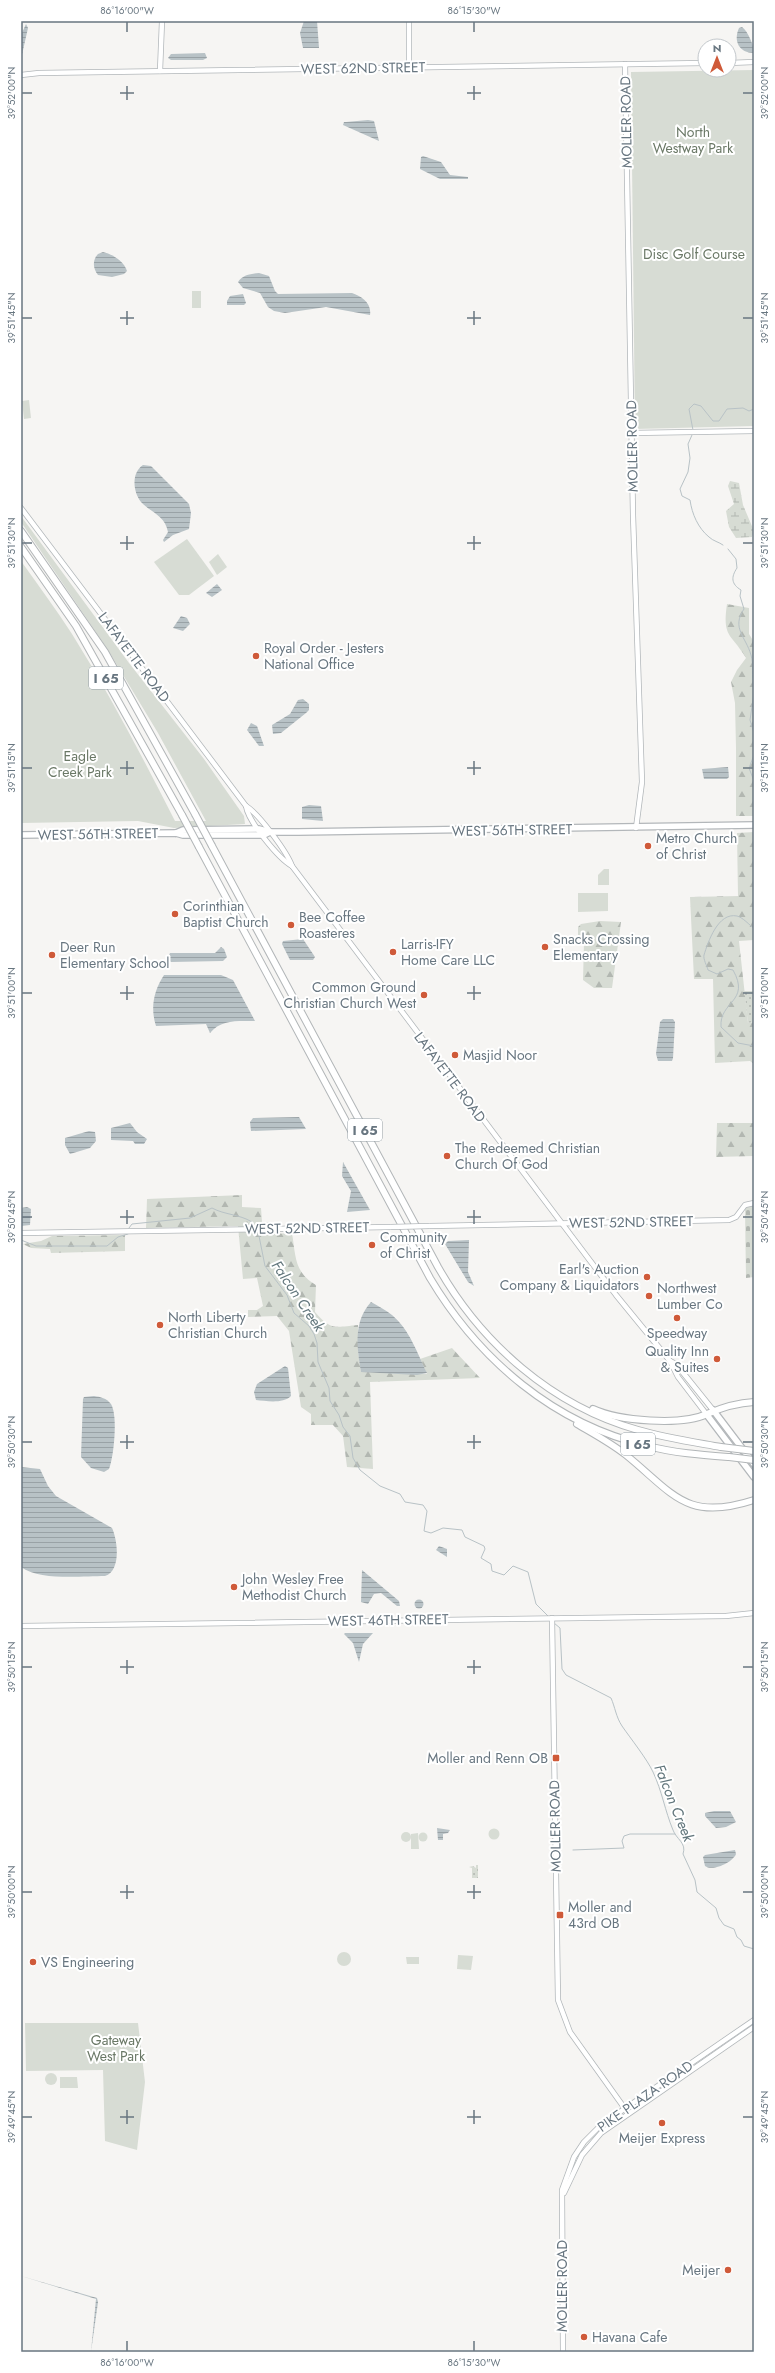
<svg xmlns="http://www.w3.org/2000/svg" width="775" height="2373" font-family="Jost,sans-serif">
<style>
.grass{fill:url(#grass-dots)}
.forest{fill:url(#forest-firs)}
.wetland{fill:url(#wetland-marsh)}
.cemetery{fill:url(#cemetery-stones)}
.park{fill:#d7dcd4}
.water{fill:url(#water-rules)}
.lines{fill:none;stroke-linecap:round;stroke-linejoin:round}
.stream{stroke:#b8c2c6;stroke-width:1}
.secondary-casing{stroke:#b2b7ba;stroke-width:6}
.primary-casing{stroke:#b3b7ba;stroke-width:8}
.highway-casing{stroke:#b2b6b8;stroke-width:8}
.secondary{stroke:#fff;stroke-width:4.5}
.primary{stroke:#fff;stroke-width:5.5}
.highway{stroke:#fff;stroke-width:6}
.secondary-bridge-casing{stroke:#b2b7ba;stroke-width:6;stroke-linecap:butt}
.highway-bridge-casing{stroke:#b2b6b8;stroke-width:8;stroke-linecap:butt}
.secondary-bridge{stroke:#fff;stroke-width:4.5}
.highway-bridge{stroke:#fff;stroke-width:6}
.ticks{fill:none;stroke:#687680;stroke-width:1.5}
.poi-dot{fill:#cf5a39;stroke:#fff;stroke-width:1.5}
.labels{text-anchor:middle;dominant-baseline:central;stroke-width:4;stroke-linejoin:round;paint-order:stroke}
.shield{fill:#fff;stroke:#959fa6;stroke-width:1}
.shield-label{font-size:13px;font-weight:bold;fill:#687680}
.street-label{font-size:14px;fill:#687680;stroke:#fff}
.park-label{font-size:14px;fill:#6a7866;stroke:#fff}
.poi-label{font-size:14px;fill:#687680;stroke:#fff;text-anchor:start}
.water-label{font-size:15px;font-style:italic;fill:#63777d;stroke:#fff}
.neatline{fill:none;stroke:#687680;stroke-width:1.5}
.ticks-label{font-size:10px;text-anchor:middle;fill:#687680}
</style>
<defs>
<pattern id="grass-dots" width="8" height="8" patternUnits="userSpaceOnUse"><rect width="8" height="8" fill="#d7dcd4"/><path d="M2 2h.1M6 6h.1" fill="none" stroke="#b2b7b1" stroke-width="1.8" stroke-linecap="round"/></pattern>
<pattern id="forest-firs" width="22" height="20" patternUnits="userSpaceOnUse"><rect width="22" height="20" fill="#d7dcd4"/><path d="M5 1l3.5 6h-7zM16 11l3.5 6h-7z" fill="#b2b7b1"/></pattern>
<pattern id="wetland-marsh" width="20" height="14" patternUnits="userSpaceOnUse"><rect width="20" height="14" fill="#d7dcd4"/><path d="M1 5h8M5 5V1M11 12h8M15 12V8" fill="none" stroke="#b2b7b1"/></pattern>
<pattern id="cemetery-stones" width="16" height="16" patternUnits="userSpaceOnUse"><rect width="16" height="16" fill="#d7dcd4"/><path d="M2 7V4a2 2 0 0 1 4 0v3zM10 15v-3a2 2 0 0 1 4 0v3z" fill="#b2b7b1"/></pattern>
<pattern id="water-rules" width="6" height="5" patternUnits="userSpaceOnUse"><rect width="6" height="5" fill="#b8c2c6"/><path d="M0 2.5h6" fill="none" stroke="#99a2a6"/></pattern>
</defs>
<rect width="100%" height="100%" fill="#f6f5f3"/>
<g class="grass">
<polygon points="744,991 754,991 754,1022 748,1023"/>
<polygon points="476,1865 478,1865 478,1878 472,1878 472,1868 469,1867 473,1866 476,1868"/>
</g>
<g class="forest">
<path d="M727,604L749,608V634L754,642V816H736V748L735,703L731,682L737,670L746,658C731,633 722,638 727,604Z"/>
<polygon points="754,832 754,940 739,941 748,1023 754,1022 754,1064 750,1061 715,1063 713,979 694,979 690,897 738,896 737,833"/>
<polygon points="600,921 621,922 612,988 594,988 583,980 584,942 578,936 578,927 581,924"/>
<polygon points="717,1123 754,1123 754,1156 716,1157"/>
<path d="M242,1195V1207L261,1208L262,1222H271V1234L292,1233C296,1257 294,1272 316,1285L315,1312C331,1331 335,1327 358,1325V1351L361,1372L427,1374L420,1359L452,1348L480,1378L370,1382L373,1469L347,1467L343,1436L333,1425H311V1414L301,1407L289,1331L277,1316L248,1317V1310H257L263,1306L257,1278L243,1279L238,1226L146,1228L147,1199Z"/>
<polygon points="125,1235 125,1251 51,1253 50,1249 31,1248 23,1244 41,1241 52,1236"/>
</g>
<polygon class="wetland" points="730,481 739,483 743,505 754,531 752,537 736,538 729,527 726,511 734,504 728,486"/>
<polygon class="cemetery" points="748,1205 754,1205 754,1277 746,1278 745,1209"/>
<g class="park">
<polygon points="754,70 754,426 635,429 631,72"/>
<rect x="192" y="291" width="9" height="17"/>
<polygon points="29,400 31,418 24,419 22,401"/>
<path d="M21,516L129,663L204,759L244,816L245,824L174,828L138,821L21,823V561C38,585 56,609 72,634C110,695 143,758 175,821H206L158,733L108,650L21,522Z"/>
<polygon points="187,539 214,576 189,595 179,595 154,562"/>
<polygon points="218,554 227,567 217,575 209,562"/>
<polygon points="604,869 609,869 609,885 598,885 598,875"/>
<polygon points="578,893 608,893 608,911 578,912"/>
<circle cx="494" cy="1834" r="5.5"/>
<circle cx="406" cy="1837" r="5"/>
<circle cx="423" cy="1837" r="4.5"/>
<polygon points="418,1833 419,1849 411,1849 411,1834"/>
<circle cx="344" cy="1959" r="7"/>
<polygon points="458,1955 473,1956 471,1970 457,1969"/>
<polygon points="406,1957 419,1957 419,1964 407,1964"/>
<polygon points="25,2023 138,2023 145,2082 137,2150 105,2141 103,2070 26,2071"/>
<circle cx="51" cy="2079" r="6"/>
<polygon points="60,2077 77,2077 78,2088 60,2088"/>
</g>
<g class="water">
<polygon points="304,21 317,21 319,48 303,48 300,33"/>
<polygon points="26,24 28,28 21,59 21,35"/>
<path d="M742,27C748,31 754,46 754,53C739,53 733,41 739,28Z"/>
<polygon points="205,53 207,58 203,60 171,60 168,58 171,54"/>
<polygon points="368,120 374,121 379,141 343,125 344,122 346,122"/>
<polygon points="423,156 441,162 450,175 468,177 468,179 440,179 420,169 421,157"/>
<path d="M103,252C112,254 124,261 127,271L124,274L112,277L98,275C93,269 92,260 98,254Z"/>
<path d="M259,273L269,276L275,291L278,294L352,293C361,296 372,303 370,315L326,307L285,313L274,311L268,307L260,293L243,288L238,282C243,275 250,274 259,273Z"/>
<polygon points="243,294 246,303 244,305 227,305 227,301 230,296"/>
<path d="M143,465L151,466L189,504L191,513L189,529L173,535L164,542L163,540L168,532C165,515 151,513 141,502C133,492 131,473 143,465Z"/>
<polygon points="217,584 222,590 212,597 206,593"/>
<polygon points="181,616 187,618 190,624 183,631 173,628"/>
<polygon points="303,699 309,704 309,710 306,713 281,733 273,734 272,725 290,714 298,700"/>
<polygon points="251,723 257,726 264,746 259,746 247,730"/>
<polygon points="728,767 729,777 727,779 704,779 702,769"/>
<polygon points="309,805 321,806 323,821 302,819 302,807"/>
<polygon points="303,939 315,957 313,960 290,960 282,944 283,941"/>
<polygon points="221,947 224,949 227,957 223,961 171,962 167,959 170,953 215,953"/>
<path d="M164,975H221L233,980L255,1021C239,1021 221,1019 210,1033L206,1024L156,1026C150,1008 154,990 164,975Z"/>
<polygon points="663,1019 673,1019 675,1022 673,1058 672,1061 658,1061 656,1054 660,1022"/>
<polygon points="299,1117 306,1129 251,1131 250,1122 253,1118"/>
<polygon points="130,1123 137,1132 147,1139 144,1144 135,1144 133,1141 111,1140 111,1128"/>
<polygon points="89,1131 95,1132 96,1141 90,1148 70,1154 65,1145 65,1138"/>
<polygon points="343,1162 370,1210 347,1212 351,1191 342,1176"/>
<polygon points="27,1207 31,1209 30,1225 21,1226 21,1208"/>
<polygon points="469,1240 468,1272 474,1286 468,1282 445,1244 448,1241"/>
<path d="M371,1302C378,1306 386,1310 392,1315C410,1330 417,1353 427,1373L417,1375L361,1372C357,1347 353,1322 371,1302Z"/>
<path d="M285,1366L288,1368L291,1396C283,1404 266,1401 256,1400L254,1392L257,1384Z"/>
<path d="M94,1396C101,1397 106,1398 111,1404C118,1415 114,1456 109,1469L104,1472L91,1468L81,1457L83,1399L84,1397Z"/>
<path d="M21,1467L40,1469L48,1486L56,1496L112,1528C118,1541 121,1571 105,1576C82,1576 40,1581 21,1567Z"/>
<polygon points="439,1546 447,1549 447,1557 436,1550"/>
<polygon points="362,1570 399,1601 400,1606 397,1606 381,1593 374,1594 368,1604 361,1602"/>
<circle cx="419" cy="1604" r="4.5"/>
<polygon points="345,1633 373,1633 363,1644 359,1662 353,1643 344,1634"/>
<polygon points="714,1811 730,1811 736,1822 726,1827 716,1828 705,1816 705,1813"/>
<polygon points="437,1828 450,1830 448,1833 443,1834 443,1840 438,1840"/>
<path d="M735,1850L736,1854C733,1862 713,1872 705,1866L703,1857L705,1855Z"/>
<polygon points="21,2276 97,2298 98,2302 91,2352 96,2299"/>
</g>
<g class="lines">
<g class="stream">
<polyline points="693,430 689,409 694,404 701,406 713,421 719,421 727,409 743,408 749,411 754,409"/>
<path d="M692,435L688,444L690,458L688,472L680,489L682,496L690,500C692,514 698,528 709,537C713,541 719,542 723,545"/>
<path d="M728,549L736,559L737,568C731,577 731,584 741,590L740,596L744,609C731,628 746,637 751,655C754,665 751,676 754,686"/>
<polyline points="754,693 750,720 754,733"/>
<polyline points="754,755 749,768 754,781"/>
<path d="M754,929C750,925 742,917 737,916C718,912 708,942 704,955C703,959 707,966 708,970L717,974L728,969L733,970C751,1002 719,1001 721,1027L738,1043L754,1046"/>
<path d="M129,1228L132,1224L190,1218L212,1208C225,1215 239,1214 252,1222L253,1226"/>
<polyline points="254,1232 259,1236 265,1266 287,1295 294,1313 309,1326 314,1334 317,1343 318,1362 329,1388 330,1401 339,1415 343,1427 350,1436 353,1458 360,1470 380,1486 400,1494 405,1502 423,1505 427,1511 424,1531 431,1533 443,1528 462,1530 465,1537 484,1546 485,1549 481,1558 491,1564 492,1571 504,1575 513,1566 528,1572 536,1604 548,1616"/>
<polyline points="21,1240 36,1246 107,1246 118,1237 128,1234"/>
<path d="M554,1623L560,1628L562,1669L566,1675L611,1698C615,1707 616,1717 622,1726C631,1739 647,1759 653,1772C662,1791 665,1811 673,1830C676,1839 687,1843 683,1854L695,1880L697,1892L716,1908L719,1918L724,1925L734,1929L737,1937L741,1940L744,1946L754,1949"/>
<polyline points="573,1850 624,1848 622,1841 624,1836 630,1834 675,1834"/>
</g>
<g class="secondary-casing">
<g id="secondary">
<polyline points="729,63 754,62"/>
<polyline points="625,64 633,515 642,782 636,828"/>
<polyline points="409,67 409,21"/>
<polyline points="160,71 162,21"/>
<polyline points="21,75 39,73 705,63"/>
<polyline points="632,433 754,431"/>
<path d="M21,508L246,806C259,814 287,852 292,866"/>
<path d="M246,806C248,821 278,858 292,866L616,1295L670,1361L676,1364L713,1410"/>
<polyline points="429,1226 729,1220 736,1217 745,1205 754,1203"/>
<polyline points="21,1233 391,1227"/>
<polyline points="670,1361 678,1377 707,1415"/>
<polyline points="552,1618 558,2000 570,2032 628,2113"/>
<polyline points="21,1626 726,1616 754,1613"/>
<polyline points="564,2193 582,2155 601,2133 754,2027"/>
<polyline points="563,2352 562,2190 574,2157 584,2142 601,2125 754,2020"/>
</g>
</g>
<g class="primary-casing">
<g id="primary">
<polyline points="176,833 183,830 259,829 270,832 298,832 754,825"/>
<polyline points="21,835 176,833 183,835 264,835 270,832"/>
<polyline points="713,1410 754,1464"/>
<polyline points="707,1415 754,1477"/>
</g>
</g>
<g class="highway-casing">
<g id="highway">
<polyline points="21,531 105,652 195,814"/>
<polyline points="21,547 76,626 182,815"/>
<path d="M212,846L438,1267C481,1343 552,1406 638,1430C665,1438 693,1442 721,1447"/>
<path d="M199,847L430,1278C479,1360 554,1424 648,1446C674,1453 702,1455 729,1457"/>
<path d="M593,1409C619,1421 681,1426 707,1414C723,1407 736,1403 754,1402"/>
<path d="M577,1424C594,1434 611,1443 626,1455C674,1494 686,1522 754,1500"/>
</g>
</g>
<use href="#secondary" class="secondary"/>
<use href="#primary" class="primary"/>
<use href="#highway" class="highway"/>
<g class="secondary-bridge-casing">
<polyline id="secondary-bridge" points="391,1227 429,1226"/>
</g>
<g class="highway-bridge-casing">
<g id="highway-bridge">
<polyline points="195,814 212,846"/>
<polyline points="182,815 199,847"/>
<polyline points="721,1447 754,1451"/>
<polyline points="729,1457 754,1460"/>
</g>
</g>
<use href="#secondary-bridge" class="secondary-bridge"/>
<use href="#highway-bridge" class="highway-bridge"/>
</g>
<path class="ticks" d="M127,22V32M474,22V32M127,86V100M474,86V100M22,93H32M120,93H134M467,93H481M743,93H753M127,311V325M474,311V325M22,318H32M120,318H134M467,318H481M743,318H753M127,536V550M474,536V550M22,543H32M120,543H134M467,543H481M743,543H753M127,761V775M474,761V775M22,768H32M120,768H134M467,768H481M743,768H753M127,986V1000M474,986V1000M22,993H32M120,993H134M467,993H481M743,993H753M127,1210V1224M474,1210V1224M22,1217H32M120,1217H134M467,1217H481M743,1217H753M127,1435V1449M474,1435V1449M22,1442H32M120,1442H134M467,1442H481M743,1442H753M127,1660V1674M474,1660V1674M22,1667H32M120,1667H134M467,1667H481M743,1667H753M127,1885V1899M474,1885V1899M22,1892H32M120,1892H134M467,1892H481M743,1892H753M127,2110V2124M474,2110V2124M22,2117H32M120,2117H134M467,2117H481M743,2117H753M127,2341V2351M474,2341V2351"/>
<g class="poi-dot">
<circle cx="256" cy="656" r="4"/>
<circle cx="648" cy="846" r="4"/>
<circle cx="175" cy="914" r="4"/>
<circle cx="291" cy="925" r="4"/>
<circle cx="545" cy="947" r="4"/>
<circle cx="393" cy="952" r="4"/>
<circle cx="52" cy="955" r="4"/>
<circle cx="424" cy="995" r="4"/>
<circle cx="455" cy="1055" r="4"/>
<circle cx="447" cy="1156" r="4"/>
<circle cx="372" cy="1245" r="4"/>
<circle cx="647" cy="1277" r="4"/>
<circle cx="649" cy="1296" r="4"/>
<circle cx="677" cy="1318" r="4"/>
<circle cx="160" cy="1325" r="4"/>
<circle cx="717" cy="1359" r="4"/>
<circle cx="234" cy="1587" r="4"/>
<rect x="552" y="1754" width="8" height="8" rx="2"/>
<rect x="556" y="1911" width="8" height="8" rx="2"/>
<circle cx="33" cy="1962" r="4"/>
<circle cx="662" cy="2123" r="4"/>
<circle cx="728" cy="2270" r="4"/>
<circle cx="584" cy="2337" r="4"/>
</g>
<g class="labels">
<g class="shield">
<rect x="89" y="667" width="34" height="22" rx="3"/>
<rect x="348" y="1119" width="34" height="22" rx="3"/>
<rect x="621" y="1433" width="34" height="22" rx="3"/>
</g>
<g class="shield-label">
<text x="106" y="678">I 65</text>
<text x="365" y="1130">I 65</text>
<text x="638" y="1444">I 65</text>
</g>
<g class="street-label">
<text transform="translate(363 68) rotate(-1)">WEST 62ND STREET</text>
<text transform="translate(626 122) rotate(-91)">MOLLER ROAD</text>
<text transform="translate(632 446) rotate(-91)">MOLLER ROAD</text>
<text transform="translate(134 657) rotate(53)">LAFAYETTE ROAD</text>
<text transform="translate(512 830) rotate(-1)">WEST 56TH STREET</text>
<text transform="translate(98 834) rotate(-1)">WEST 56TH STREET</text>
<text transform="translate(450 1077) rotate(53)">LAFAYETTE ROAD</text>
<text transform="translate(631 1222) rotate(-1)">WEST 52ND STREET</text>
<text transform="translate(307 1228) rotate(-1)">WEST 52ND STREET</text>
<text transform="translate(388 1620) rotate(-1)">WEST 46TH STREET</text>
<text transform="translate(555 1826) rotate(-91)">MOLLER ROAD</text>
<text transform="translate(645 2096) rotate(-35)">PIKE PLAZA ROAD</text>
<text transform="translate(562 2286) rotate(-90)">MOLLER ROAD</text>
</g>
<g class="park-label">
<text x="693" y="132">North<tspan x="693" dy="16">Westway Park</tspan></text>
<text x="694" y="254">Disc Golf Course</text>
<text x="80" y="756">Eagle<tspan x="80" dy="16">Creek Park</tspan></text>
<text x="116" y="2040">Gateway<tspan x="116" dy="16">West Park</tspan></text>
</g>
<g class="poi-label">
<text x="264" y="648">Royal Order - Jesters<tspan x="264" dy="16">National Office</tspan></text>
<text x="656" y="838">Metro Church<tspan x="656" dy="16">of Christ</tspan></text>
<text x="183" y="906">Corinthian<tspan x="183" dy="16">Baptist Church</tspan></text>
<text x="299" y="917">Bee Coffee<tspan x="299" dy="16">Roasteres</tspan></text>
<text x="553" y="939">Snacks Crossing<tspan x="553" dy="16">Elementary</tspan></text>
<text x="401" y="944">Larris-IFY<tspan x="401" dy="16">Home Care LLC</tspan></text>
<text x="60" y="947">Deer Run<tspan x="60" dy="16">Elementary School</tspan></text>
<text x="416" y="987" text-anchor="end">Common Ground<tspan x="416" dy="16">Christian Church West</tspan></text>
<text x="463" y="1055">Masjid Noor</text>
<text x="455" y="1148">The Redeemed Christian<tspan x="455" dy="16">Church Of God</tspan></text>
<text x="380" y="1237">Community<tspan x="380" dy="16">of Christ</tspan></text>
<text x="639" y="1269" text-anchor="end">Earl's Auction<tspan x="639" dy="16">Company &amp; Liquidators</tspan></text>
<text x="657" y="1288">Northwest<tspan x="657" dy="16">Lumber Co</tspan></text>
<text x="168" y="1317">North Liberty<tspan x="168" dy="16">Christian Church</tspan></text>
<text x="677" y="1333" text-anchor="middle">Speedway</text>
<text x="709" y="1351" text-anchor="end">Quality Inn<tspan x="709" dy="16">&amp; Suites</tspan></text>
<text x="242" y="1579">John Wesley Free<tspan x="242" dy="16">Methodist Church</tspan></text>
<text x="548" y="1758" text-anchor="end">Moller and Renn OB</text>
<text x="568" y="1907">Moller and<tspan x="568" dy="16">43rd OB</tspan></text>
<text x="41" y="1962">VS Engineering</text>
<text x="662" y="2138" text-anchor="middle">Meijer Express</text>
<text x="720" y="2270" text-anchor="end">Meijer</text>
<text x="592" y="2337">Havana Cafe</text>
</g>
<g class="water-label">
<text transform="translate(298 1296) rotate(56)">Falcon Creek</text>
<text transform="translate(674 1803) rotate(68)">Falcon Creek</text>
</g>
</g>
<rect width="775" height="2373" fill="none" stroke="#ffffff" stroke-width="44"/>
<g transform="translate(717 58)"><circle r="19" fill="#ffffff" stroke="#c3c8cc"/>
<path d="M0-3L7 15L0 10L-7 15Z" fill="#cf5a39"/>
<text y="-6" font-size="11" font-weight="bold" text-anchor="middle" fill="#687680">N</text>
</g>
<rect x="22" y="22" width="731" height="2329" class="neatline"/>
<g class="ticks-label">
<text x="127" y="14">86°16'00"W</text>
<text x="474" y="14">86°15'30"W</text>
<text transform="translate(11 93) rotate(-90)" y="4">39°52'00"N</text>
<text transform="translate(764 93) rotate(-90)" y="4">39°52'00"N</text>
<text transform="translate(11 318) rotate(-90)" y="4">39°51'45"N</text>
<text transform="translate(764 318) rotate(-90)" y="4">39°51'45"N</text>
<text transform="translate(11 543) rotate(-90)" y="4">39°51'30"N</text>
<text transform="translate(764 543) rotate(-90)" y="4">39°51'30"N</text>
<text transform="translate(11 768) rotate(-90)" y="4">39°51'15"N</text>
<text transform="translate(764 768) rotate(-90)" y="4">39°51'15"N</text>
<text transform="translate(11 993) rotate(-90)" y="4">39°51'00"N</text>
<text transform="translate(764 993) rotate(-90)" y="4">39°51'00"N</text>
<text transform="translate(11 1217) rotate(-90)" y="4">39°50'45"N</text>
<text transform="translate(764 1217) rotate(-90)" y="4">39°50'45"N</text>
<text transform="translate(11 1442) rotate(-90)" y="4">39°50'30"N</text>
<text transform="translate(764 1442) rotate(-90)" y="4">39°50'30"N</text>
<text transform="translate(11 1667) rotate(-90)" y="4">39°50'15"N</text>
<text transform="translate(764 1667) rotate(-90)" y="4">39°50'15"N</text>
<text transform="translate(11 1892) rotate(-90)" y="4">39°50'00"N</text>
<text transform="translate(764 1892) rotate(-90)" y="4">39°50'00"N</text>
<text transform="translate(11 2117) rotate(-90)" y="4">39°49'45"N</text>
<text transform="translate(764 2117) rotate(-90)" y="4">39°49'45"N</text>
<text x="127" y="2366">86°16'00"W</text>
<text x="474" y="2366">86°15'30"W</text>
</g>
</svg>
